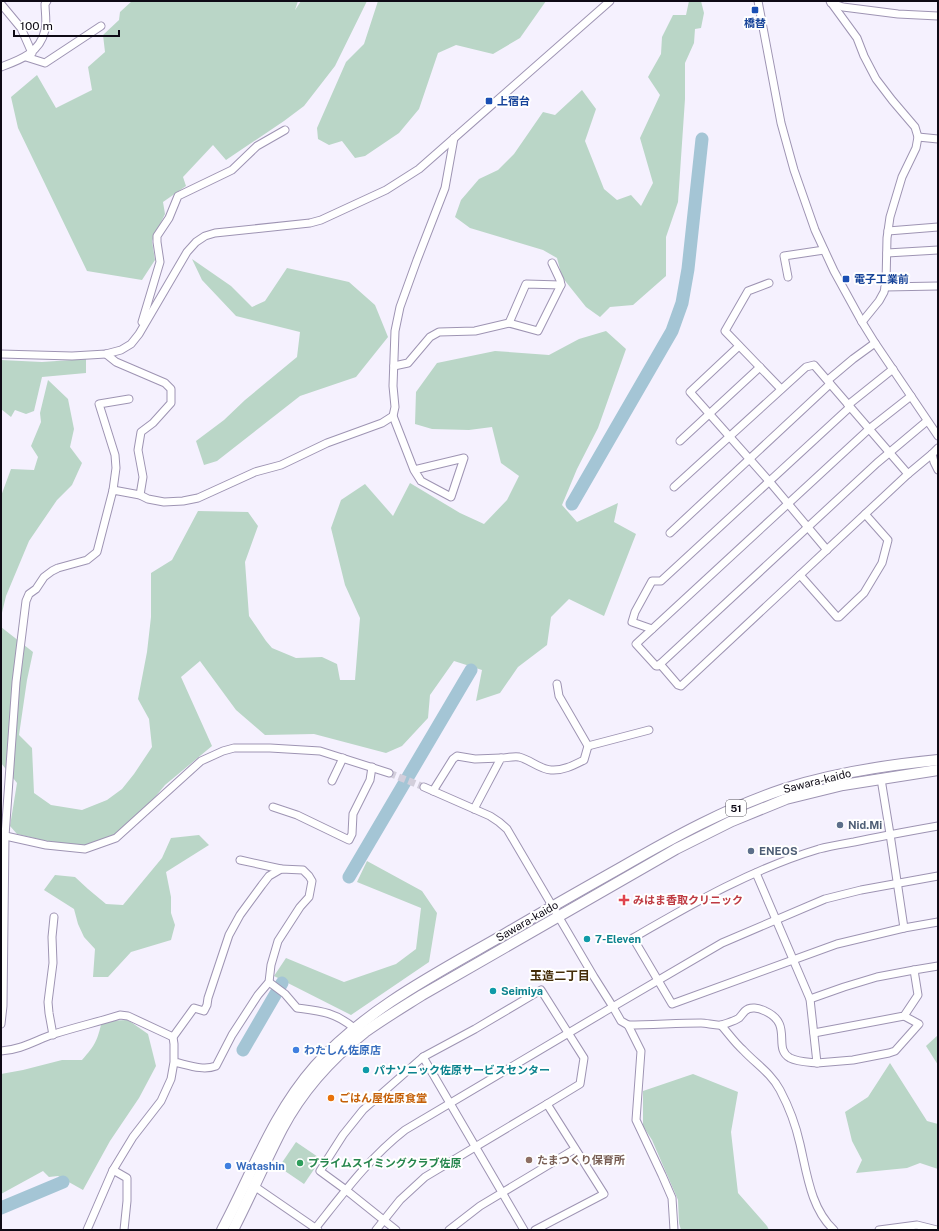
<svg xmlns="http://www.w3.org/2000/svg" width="939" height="1231" font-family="'Public Sans','Noto Sans JP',sans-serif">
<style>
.green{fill:#bad6c7}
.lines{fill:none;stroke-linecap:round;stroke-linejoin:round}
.river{stroke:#a4c5d5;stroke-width:13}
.minor-tunnel{stroke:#d2cedb;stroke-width:7;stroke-dasharray:7 3.5;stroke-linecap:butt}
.minor-casing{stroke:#9e94b3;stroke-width:9}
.highway-casing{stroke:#9e94b3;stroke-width:12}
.minor{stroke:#fff;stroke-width:7}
.highway{stroke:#fff;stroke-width:10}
.transit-dot{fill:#1a4fb4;stroke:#fff;stroke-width:1.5}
.service-dot{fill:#5c6f8a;stroke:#fff;stroke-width:1.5}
.health-dot{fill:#e0444e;stroke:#fff;stroke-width:1.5}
.culture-dot{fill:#0f9aa8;stroke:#fff;stroke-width:1.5}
.shop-dot{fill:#3f7fe0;stroke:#fff;stroke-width:1.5}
.food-dot{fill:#e8710a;stroke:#fff;stroke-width:1.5}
.education-dot{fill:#8d6e63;stroke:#fff;stroke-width:1.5}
.leisure-dot{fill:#2e9e5b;stroke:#fff;stroke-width:1.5}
.labels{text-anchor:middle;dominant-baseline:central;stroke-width:4;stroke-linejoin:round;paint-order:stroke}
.shield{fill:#fff;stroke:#56545b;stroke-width:1}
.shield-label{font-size:10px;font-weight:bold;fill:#0e0a15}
.transit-label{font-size:11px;font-weight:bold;fill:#164399;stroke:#fff;text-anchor:start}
.street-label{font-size:11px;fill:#0e0a15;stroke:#fff}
.service-label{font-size:11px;font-weight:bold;fill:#4e5e75;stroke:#fff;text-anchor:start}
.health-label{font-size:11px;font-weight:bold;fill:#be3a42;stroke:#fff;text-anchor:start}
.culture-label{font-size:11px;font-weight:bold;fill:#0d838f;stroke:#fff;text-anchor:start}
.shop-label{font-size:11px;font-weight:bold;fill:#366cbe;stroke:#fff;text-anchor:start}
.food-label{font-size:11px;font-weight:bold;fill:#c56008;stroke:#fff;text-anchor:start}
.education-label{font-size:11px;font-weight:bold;fill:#785e54;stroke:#fff;text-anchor:start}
.leisure-label{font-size:11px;font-weight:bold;fill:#27864d;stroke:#fff;text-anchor:start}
.neighbourhood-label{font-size:12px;font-weight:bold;fill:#442c08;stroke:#fff}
</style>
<rect width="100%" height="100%" fill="#f5f1fe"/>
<g class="green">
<polygon points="132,1 298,1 295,10 301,1 367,1 335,66 304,106 284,121 226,160 213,145 183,177 186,186 163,202 165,214 152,241 155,260 142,280 87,271 18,128 11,97 37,75 56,108 92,90 88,67 105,52 103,35 119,20 120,12"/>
<polygon points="378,1 546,1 520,38 493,54 456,45 438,53 419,109 399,133 365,156 355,158 342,141 329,145 318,139 317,128 346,62 364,44"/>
<polygon points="689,1 701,1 704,13 701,28 695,29 694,43 685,63 685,99 678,202 666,237 666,276 633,305 610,307 600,317 586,307 562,277 557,258 543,250 470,228 455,217 461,200 479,179 498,170 514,154 543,112 555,115 582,90 596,109 585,141 604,189 617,200 631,195 641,206 653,183 640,138 660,95 648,77 661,54 662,37 673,15 686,15"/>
<polygon points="192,259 231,286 252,307 265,301 287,268 349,282 375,305 388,337 356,377 300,396 217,461 204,465 196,441 224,420 245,400 297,357 300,332 236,316 202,280"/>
<polygon points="606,331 626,349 598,428 577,469 562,505 577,522 618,503 614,522 636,534 604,616 569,599 551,617 547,645 518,667 500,693 476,701 482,670 454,661 430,695 428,718 402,746 386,753 314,734 265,735 236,710 200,661 181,677 212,746 165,785 137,819 114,837 85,847 42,840 17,834 10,826 17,783 1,763 1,627 33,652 27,680 19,735 32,748 34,793 51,805 82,810 107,800 122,789 134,774 152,747 149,719 138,699 147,652 151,617 151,573 172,560 198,511 248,512 258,526 245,562 249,616 266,641 272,648 296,658 322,657 337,664 340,680 355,680 360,618 345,585 331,528 341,500 365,484 393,516 410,483 460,513 484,524 507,500 519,476 501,463 492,427 469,430 432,429 415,424 416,392 437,363 495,351 549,355 579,339"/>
<polygon points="86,359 86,373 42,377 34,411 26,414 15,410 11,417 1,409 1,360 42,362"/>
<polygon points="48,380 68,399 74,429 70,447 82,463 72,485 57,500 29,541 6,596 1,617 1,496 11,469 34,470 38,457 31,446 41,422 40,413"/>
<polygon points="199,835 209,845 166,872 171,897 171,913 175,925 171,940 131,952 108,977 93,977 95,949 84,937 78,924 74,909 44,890 55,875 75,877 88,889 106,904 123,905 162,858 171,838"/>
<polygon points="367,861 422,891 437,913 429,962 351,1015 274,976 286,958 344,982 396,964 416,949 421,908 357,882"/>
<path d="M128,1020L148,1034L156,1066L139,1098L110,1141L83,1190L58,1176L49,1177L43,1171L1,1194V1074L23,1070L62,1060H82C96,1044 97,1041 102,1021Z"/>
<polygon points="938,1035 938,1065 926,1046"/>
<polygon points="890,1063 927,1121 938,1124 938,1169 920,1163 907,1168 856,1173 862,1160 852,1141 845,1112 868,1097"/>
<polygon points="693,1074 738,1092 731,1132 738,1193 767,1226 769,1230 681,1230 679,1223 678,1200 652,1140 643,1126 643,1091"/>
<polygon points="296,1142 321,1159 304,1184 279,1167"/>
</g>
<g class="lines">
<g class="river">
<polyline points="572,504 672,331 682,303 688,269 702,139"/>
<polyline points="349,877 471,670"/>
<polyline points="243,1050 282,983"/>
<polyline points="1,1208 63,1182"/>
</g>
<polyline class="minor-tunnel" points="389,773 424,787"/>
<g class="minor-casing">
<g id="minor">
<polyline points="758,1 781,123 794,170 815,230 834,271 862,322 875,343 938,436"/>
<polyline points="830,1 857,38 864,56 876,79 892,100 915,127 918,137 916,148 902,177 890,217 887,238 886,283 884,292 879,301 862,322"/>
<polyline points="831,3 843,7 898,14 938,16"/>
<polyline points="1,4 21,28 32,53"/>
<polyline points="26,57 45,63 101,26"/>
<path d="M1,67C20,60 40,53 45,30C47,22 45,12 45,4L47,1"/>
<polyline points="918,137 938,139"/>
<polyline points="888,231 938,227"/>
<polyline points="887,253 938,250"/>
<polyline points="788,277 784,256 824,250"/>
<polyline points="769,283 748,291 725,331 781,389"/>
<polyline points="885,287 938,286"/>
<polyline points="142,322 160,262 157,242 157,236 169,218 178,196 232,170 257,146 285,130"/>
<polyline points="509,323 526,284 561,285"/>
<polyline points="739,346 690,392 769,481 827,550"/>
<polyline points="1,354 72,356 106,354 121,350 131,344 139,334 187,252 196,242 205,236 215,233 310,223 321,220 386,190 419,169 610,1"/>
<polyline points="106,354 116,362 165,383 171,389 171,403 153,423 141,432 138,450 143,477 140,495"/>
<polyline points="394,366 408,363 430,337 439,332 475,331 509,323 538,331 561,285 560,280 552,263"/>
<polyline points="828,380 853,359 875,343"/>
<polyline points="911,396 869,429 636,644 656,666 658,666 877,463 927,421"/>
<polyline points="848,405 893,369"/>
<polyline points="393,416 414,470 464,458 451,497 421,481 414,470"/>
<polyline points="680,441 760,367"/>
<polyline points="938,448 932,454 934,462 938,470"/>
<polyline points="674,487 806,367 814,365 908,474"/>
<polyline points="113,490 116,468 115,455 99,404 129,399"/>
<polyline points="670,533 830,384"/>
<polyline points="800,575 837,617 839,617 864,593 882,563 888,540 865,514"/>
<polyline points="652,629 632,622 635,612 652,581 661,581 850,407"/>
<polyline points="660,664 678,685 681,686 908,474 932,454"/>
<polyline points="588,746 649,730"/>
<polyline points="881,779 890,834 904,928"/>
<polyline points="332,781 343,758"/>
<polyline points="424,787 490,816 499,822 507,829 594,977 613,1007 621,1021 628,1025 641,1051 636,1120 662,1175 672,1198 674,1230"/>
<polyline points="433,791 453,759 457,756 475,759 501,758"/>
<polyline points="273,807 297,815 349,840 352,834 353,814 370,780 372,767"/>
<path d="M474,809L501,758C506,758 514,756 519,757C531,760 539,769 551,770C563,771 574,765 584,760L588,746L559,696L557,684"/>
<path d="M938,826C910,831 882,836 854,842C843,844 830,846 819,849C752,869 692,904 633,938L672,1004L837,944L904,928L938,922"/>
<polyline points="1,835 46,845 85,849 116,838 201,761 223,751 234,748 270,748 320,751 389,773"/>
<polyline points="240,860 281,869"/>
<path d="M269,982L285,994L297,1008C320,1011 335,1012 354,1028"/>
<polyline points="810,999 844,987 877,977 914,970"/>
<polyline points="1,1024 3,1006 5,836 16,682 26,601 29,594 36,589 44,577 52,571 58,568 87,560 97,552 113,490 140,495 148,499 164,502 183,501 198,498 255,472 281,465 327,443 382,423 393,416 395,407 393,386 395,331 400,307 417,260 445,188 454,138"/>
<path d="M628,1025C652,1025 677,1023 701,1023C707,1023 716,1026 722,1025C727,1023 735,1021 739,1018C741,1016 743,1013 745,1011C750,1006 759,1008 765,1011C794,1024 772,1048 790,1058C798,1062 808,1062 817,1063L810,999L756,873"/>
<path d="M721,1025C728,1033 735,1043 743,1050C756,1064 771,1073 780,1090C789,1107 796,1126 800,1144C807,1174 811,1209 834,1230"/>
<polyline points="814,1033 904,1016 918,995 914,970 938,966"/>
<polyline points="53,1035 49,1013 48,1002 53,963 52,937 54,917"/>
<path d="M1,1051C21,1050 36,1040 54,1034C76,1027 98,1022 120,1015L128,1016L173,1037"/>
<polyline points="423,1057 524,1230"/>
<polyline points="817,1063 853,1060 889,1053 895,1051 919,1024 904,1016"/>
<polyline points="113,1170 127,1178 127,1201 124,1230"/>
<polyline points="254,1186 318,1230"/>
<path d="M87,1230L113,1170L133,1137L161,1101L171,1079L174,1062V1044L173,1037L194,1008L204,1011L207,1005L208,998L229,935L240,915L262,885L269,876L281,869L303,870L309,876L312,881L309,897L300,907L278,941L271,965L269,982L258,995L232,1035L216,1066C203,1071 188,1065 174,1062"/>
<path d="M314,1230C342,1195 369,1158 405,1130L604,1012L722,943L825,899L861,890L938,876"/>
<polyline points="376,1230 400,1200 425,1177 547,1104"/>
<polyline points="396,1230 346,1190 320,1171 343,1135 363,1110 423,1057 475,1029 541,990 584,1058 580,1084 547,1104 604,1194 535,1230"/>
<polyline points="449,1230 480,1206 575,1149"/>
<polyline points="879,1230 917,1225 937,1230"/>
</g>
</g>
<g class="highway-casing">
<g id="highway">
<path d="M222,1230C252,1174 272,1115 315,1066C367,1008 439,972 505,934C544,911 583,889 622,867C674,837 727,808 784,789C834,773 886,765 938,760"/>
<path d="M233,1230C250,1197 265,1162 282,1129C302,1091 332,1058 365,1032C383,1019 403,1007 422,995L676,849L732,821L786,799L843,785L938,770"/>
</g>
</g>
<use href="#minor" class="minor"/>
<use href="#highway" class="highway"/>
</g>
<g class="transit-dot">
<rect x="751" y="6" width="8" height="8" rx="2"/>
<rect x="485" y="97" width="8" height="8" rx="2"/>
<rect x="842" y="275" width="8" height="8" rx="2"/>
</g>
<g class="service-dot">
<circle cx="840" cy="825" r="4"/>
<circle cx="751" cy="851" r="4"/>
</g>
<path class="health-dot" d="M622 894h4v4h4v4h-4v4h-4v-4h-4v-4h4z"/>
<g class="culture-dot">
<circle cx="587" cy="939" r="4"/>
<circle cx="493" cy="991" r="4"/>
<circle cx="366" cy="1070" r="4"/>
</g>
<g class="shop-dot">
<circle cx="296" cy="1050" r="4"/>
<circle cx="228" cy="1166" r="4"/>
</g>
<circle class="food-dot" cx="331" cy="1098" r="4"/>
<circle class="education-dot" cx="529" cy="1160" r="4"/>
<circle class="leisure-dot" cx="300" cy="1163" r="4"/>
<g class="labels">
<rect class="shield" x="726" y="800" width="20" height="16" rx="3"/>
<g class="shield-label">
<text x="736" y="808">51</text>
</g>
<g class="transit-label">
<text x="755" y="23" text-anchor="middle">橋替</text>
<text x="497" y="101">上宿台</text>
<text x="854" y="279">電子工業前</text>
</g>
<g class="street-label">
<text transform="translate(817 781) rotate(-14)">Sawara-kaido</text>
<text transform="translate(527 921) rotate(-30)">Sawara-kaido</text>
</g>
<g class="service-label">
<text x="848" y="825">Nid.Mi</text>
<text x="759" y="851">ENEOS</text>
</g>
<g class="health-label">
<text x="633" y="900">みはま香取クリニック</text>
</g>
<g class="culture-label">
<text x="595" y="939">7-Eleven</text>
<text x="501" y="991">Seimiya</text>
<text x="374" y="1070">パナソニック佐原サービスセンター</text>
</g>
<g class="shop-label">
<text x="304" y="1050">わたしん佐原店</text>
<text x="236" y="1166">Watashin</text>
</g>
<g class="food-label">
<text x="339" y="1098">ごはん屋佐原食堂</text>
</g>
<g class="education-label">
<text x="537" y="1160">たまつくり保育所</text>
</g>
<g class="leisure-label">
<text x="308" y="1163">プライムスイミングクラブ佐原</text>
</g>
<g class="neighbourhood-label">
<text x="560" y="976">玉造二丁目</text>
</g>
</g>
<rect width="939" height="1231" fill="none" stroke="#0e0a15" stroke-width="4"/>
<path d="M14 30v6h105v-6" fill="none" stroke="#0e0a15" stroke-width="2"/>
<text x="20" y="30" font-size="12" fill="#0e0a15" stroke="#ffffff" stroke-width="3" paint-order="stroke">100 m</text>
</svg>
